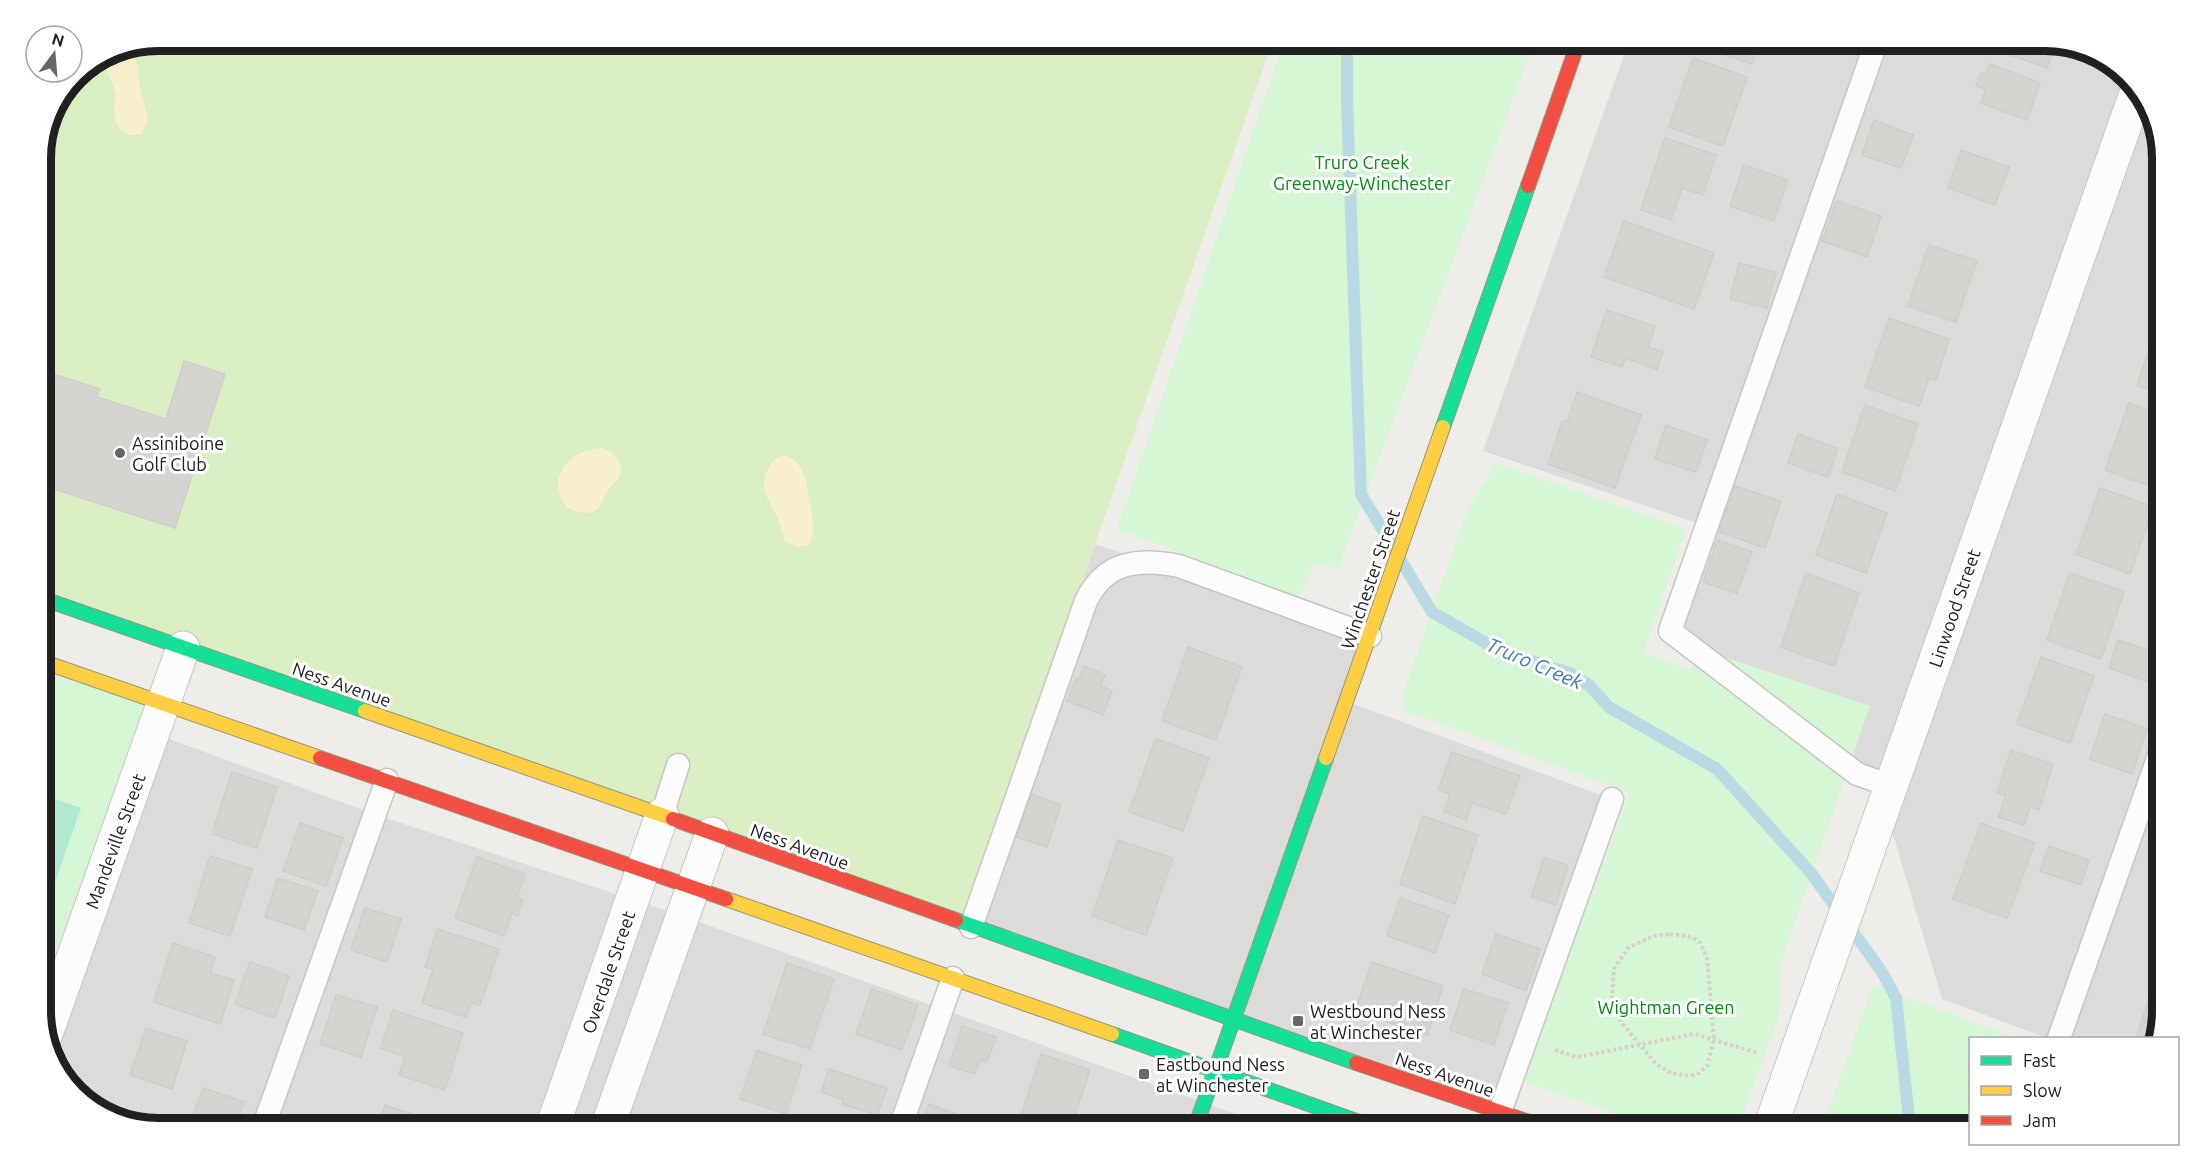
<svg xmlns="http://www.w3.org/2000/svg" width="2203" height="1169" font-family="Ubuntu,sans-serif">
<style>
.residential{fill:#dddbd9}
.grass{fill:#daeec4}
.sand{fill:#f7efcc}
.park{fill:#d4f6d5}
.pitch{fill:#b0e9d1}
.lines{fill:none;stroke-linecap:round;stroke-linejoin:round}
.stream{stroke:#b9dae4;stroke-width:12}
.building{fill:#d6d4d1;stroke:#d1cec9;stroke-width:1.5}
.lane-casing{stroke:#c7c6c4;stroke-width:25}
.street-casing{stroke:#c7c6c4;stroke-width:35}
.fast-casing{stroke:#97987f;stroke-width:16}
.slow-casing{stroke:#97987f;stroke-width:16}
.jam-casing{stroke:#97987f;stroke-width:16}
.path{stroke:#dccdca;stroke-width:4;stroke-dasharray:3 3;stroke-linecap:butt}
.lane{stroke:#fcfcfc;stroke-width:22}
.street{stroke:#fcfcfc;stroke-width:33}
.fast{stroke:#16e098;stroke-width:14}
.slow{stroke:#ffcf43;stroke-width:14}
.jam{stroke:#f24e42;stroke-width:14}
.poi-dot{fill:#686766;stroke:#fff;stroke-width:2}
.labels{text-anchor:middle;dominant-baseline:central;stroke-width:6;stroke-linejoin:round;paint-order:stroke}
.park-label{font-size:18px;fill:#028910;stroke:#fff}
.poi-label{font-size:18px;fill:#202020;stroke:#fff;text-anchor:start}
.street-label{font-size:18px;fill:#202020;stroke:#fff}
.water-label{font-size:20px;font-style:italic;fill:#4077b0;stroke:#fff}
.rim{fill:none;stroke:#202020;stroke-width:8}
</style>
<rect width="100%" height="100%" fill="#eeece8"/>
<g class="residential">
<polygon points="2045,40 2097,53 2143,93 2162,150 2162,1011 2156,1038 2047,1038 1942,999 1884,804 1891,786 1670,631 1706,526 1483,451 1629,41"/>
<polygon points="1095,544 1370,636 1348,702 1612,799 1500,1112 971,927"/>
<polygon points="153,733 374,814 682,916 1275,1128 158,1128 106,1116 60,1077 46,1034"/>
</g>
<polygon class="grass" points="158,40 1273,41 1095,544 971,927 41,598 41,150 50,113 75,75 113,49"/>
<g class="sand">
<path d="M117,50L131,53L136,59L140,88L148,120L141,134C126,139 114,127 114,111C114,105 117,98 115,92C111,75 98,65 117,50Z"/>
<path d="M603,448C614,453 626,463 619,477C617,482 610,486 607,491C604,495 603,499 601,504C595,517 578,513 568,508C543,479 570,448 603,448Z"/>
<path d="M786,455C804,464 806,480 809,499C812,516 816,528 809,545L798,547L785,542C783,535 781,527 778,519C770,501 758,491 768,469C771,460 776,457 786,455Z"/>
</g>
<g class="park">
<polygon points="1284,41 1535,41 1338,569 1315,563 1299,597 1117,529"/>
<polygon points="1494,462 1686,529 1644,652 1691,670 1698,648 1870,706 1780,966 1779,1016 1738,1128 1658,1128 1521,1081 1630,793 1403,710 1403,694 1467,510 1487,479"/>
<polygon points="41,661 164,703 41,1019"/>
<polygon points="1873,985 2018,1038 1970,1038 1970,1128 1822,1128"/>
</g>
<polygon class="pitch" points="41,794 81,808 41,922"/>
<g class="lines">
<polyline class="stream" points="1347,40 1347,101 1361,494 1432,612 1500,651 1569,673 1589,685 1609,707 1717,769 1811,873 1882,972 1896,998 1910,1128"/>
</g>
<g class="building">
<polygon points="1699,40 1760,40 1752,64 1698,46"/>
<polygon points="1997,40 2045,40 2056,43 2047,68 1994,49"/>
<polygon points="1693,58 1747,77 1723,146 1669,127"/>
<polygon points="1990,64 2040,83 2027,120 1981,103 1986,89 1976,86 1981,73 1986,75"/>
<polygon points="1874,120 1913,135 1901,168 1862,155"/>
<polygon points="1665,138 1716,155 1703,195 1682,188 1671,220 1641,210"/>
<polygon points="1961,150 2009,167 1995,205 1948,188"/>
<polygon points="1744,165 1788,180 1774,221 1730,206"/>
<polygon points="1837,201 1881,216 1867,257 1822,241"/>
<polygon points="1624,221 1714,253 1694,309 1604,277"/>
<polygon points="1929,245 1977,261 1956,322 1908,306"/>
<polygon points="1739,263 1776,272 1767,308 1730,299"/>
<polygon points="1607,310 1655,326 1648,347 1663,352 1657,369 1625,358 1622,367 1591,357"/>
<polygon points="1889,318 1949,339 1936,380 1929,378 1919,406 1865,387"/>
<polygon points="2157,325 2162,327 2162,394 2137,386"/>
<polygon points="184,361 225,374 175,528 41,485 41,422 56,375 100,389 97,397 166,419"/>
<polygon points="1577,392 1641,415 1615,488 1548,464 1562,421 1567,422"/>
<polygon points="2129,403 2162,415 2162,481 2159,489 2105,470"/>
<polygon points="1865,405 1918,424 1895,491 1842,472"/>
<polygon points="1666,425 1707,440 1696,472 1655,459"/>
<polygon points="1798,434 1838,448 1828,477 1788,463"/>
<polygon points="1735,486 1781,501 1765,548 1719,532"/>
<polygon points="2100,488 2154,507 2130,574 2076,554"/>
<polygon points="1837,494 1887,513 1866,573 1816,555"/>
<polygon points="1717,540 1752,552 1737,593 1703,582"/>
<polygon points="1806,573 1859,593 1834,666 1781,647"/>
<polygon points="2070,573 2124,591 2101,659 2047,640"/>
<polygon points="2118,640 2161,654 2152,683 2109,668"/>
<polygon points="1188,647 1242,667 1216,740 1162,721"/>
<polygon points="2041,657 2094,676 2070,743 2017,724"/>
<polygon points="1084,666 1105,675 1101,686 1112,691 1103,715 1067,701 1076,678 1079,679"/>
<polygon points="2105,714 2147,729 2132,774 2090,759"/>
<polygon points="1156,739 1209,758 1183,831 1129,812"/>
<polygon points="2011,750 2053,764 2039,810 2030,807 2024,825 1998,817 2006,796 1997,793"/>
<polygon points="1452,752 1520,776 1506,814 1472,803 1466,820 1444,812 1450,794 1438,790"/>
<polygon points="232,772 277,787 257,848 212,834"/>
<polygon points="1031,794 1061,805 1047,847 1016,837"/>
<polygon points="1423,816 1478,835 1455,904 1400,884"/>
<polygon points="300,823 343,838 326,886 283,871"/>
<polygon points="1981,823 2035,843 2007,918 1953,899"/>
<polygon points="1118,840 1173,858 1146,935 1092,916"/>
<polygon points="2049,846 2089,860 2081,885 2040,871"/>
<polygon points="2161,851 2162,852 2162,879 2153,875"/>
<polygon points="210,856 252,869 230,936 189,923"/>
<polygon points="477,857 525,874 517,897 523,900 518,916 512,913 504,936 455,918"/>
<polygon points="1544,858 1568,865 1556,905 1531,897"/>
<polygon points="278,878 318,891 304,930 265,917"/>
<polygon points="1400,898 1449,915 1435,953 1387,936"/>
<polygon points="365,908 401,919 387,962 351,950"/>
<polygon points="437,929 499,949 480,1005 471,1003 466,1017 422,1003 433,969 425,967"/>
<polygon points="1496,934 1540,949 1526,991 1482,974"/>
<polygon points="173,943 215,957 210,973 234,980 220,1024 154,1002"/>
<polygon points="250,962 289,976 275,1018 235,1004"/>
<polygon points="1372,962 1443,986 1427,1035 1355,1011"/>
<polygon points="787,963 834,979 810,1049 763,1034"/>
<polygon points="2156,978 2162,980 2162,1011 2156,1038 2136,1038"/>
<polygon points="872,989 918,1005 902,1050 856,1034"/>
<polygon points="1464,989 1508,1003 1494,1045 1450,1030"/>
<polygon points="336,995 377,1007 361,1057 320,1044"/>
<polygon points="393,1010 463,1033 445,1090 399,1075 405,1057 381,1048"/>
<polygon points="962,1026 996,1037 987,1062 980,1060 975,1074 949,1066"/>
<polygon points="146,1028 187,1041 172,1089 130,1075"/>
<polygon points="757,1050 802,1065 786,1114 740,1099"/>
<polygon points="1041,1054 1090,1070 1071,1128 1044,1128 1019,1121"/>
<polygon points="829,1069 887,1088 877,1115 842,1104 844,1100 821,1092"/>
<polygon points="203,1088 244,1102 235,1128 200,1128 190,1125"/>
<polygon points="929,1104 970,1119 967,1128 921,1128"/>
<polygon points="385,1105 433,1121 430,1128 377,1128"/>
<polygon points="115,1111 156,1124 155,1128 113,1118"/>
<polygon points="296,1115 335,1128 292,1128"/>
</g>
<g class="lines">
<g class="lane-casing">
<g id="lane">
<polyline points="1877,40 1670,631 1857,774 1891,786"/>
<polyline points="662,815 678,765"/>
<path d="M971,927L1086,601C1105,561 1139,558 1179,566L1370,636"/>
<polyline points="2059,1038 2162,747"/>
<polyline points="1500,1112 1612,799"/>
<polyline points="263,1128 387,780"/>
<polyline points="900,1128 953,978"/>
</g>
</g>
<g class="street-casing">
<g id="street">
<polyline points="46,1034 183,648"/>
<polyline points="552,1128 662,815"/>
<polyline points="607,1128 712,834"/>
<polyline points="1770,1128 2138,88"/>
</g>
</g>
<g class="fast-casing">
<g id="fast">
<polyline points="1443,427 1528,186"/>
<polyline points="41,598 365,711"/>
<polyline points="956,920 1356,1063"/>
<polyline points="1112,1034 1376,1128"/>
<polyline points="1195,1128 1326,758"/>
</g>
</g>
<g class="slow-casing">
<g id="slow">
<polyline points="41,661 320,758"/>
<polyline points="365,711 673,819"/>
<polyline points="1326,758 1443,427"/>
<polyline points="726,899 1112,1034"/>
</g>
</g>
<g class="jam-casing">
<g id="jam">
<polyline points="1528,186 1579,40"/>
<polyline points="320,758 726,899"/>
<polyline points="673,819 956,920"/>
<polyline points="1356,1063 1547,1128"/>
</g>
</g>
<g class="path">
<polygon points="1670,934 1692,937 1700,943 1707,957 1714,1040 1707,1066 1699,1073 1690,1076 1671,1073 1656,1064 1621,1022 1612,997 1614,969 1628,948 1653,936"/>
<polyline points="1555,1050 1577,1057 1694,1034 1758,1053"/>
</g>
<use href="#lane" class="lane"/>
<use href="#street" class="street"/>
<use href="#fast" class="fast"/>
<use href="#slow" class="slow"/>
<use href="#jam" class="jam"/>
</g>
<g class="poi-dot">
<circle cx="120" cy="453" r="6"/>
<rect x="1292" y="1015" width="12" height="12" rx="3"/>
<rect x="1138" y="1068" width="12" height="12" rx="3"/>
</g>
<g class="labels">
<g class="park-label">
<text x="1362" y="162">Truro Creek<tspan x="1362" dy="21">Greenway-Winchester</tspan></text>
<text x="1666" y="1007">Wightman Green</text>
</g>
<g class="poi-label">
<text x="132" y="443">Assiniboine<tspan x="132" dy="21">Golf Club</tspan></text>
<text x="1310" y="1011">Westbound Ness<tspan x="1310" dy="21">at Winchester</tspan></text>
<text x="1156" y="1064">Eastbound Ness<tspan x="1156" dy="21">at Winchester</tspan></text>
</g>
<g class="street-label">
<text transform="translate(1370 579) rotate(-71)">Winchester Street</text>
<text transform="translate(1954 608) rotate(-71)">Linwood Street</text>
<text transform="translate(342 684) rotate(19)">Ness Avenue</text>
<text transform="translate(115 841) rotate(-70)">Mandeville Street</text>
<text transform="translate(800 846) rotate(20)">Ness Avenue</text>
<text transform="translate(608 972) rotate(-71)">Overdale Street</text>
<text transform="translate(1445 1074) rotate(19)">Ness Avenue</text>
</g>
<g class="water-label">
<text transform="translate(1535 663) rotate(23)">Truro Creek</text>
</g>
</g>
<path d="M0 0H2203V1169H0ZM158 51H2045A107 107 0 0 1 2152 158V1011A107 107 0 0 1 2045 1118H158A107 107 0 0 1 51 1011V158A107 107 0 0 1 158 51Z" fill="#fff" fill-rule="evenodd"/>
<path class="rim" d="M158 51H2045A107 107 0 0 1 2152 158V1011A107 107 0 0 1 2045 1118H158A107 107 0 0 1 51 1011V158A107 107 0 0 1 158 51Z"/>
<rect x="1969" y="1037" width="210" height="108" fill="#ffffff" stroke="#a6a6a6" stroke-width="1.5"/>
<rect x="1981" y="1056" width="30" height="9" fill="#16e098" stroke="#a6a6a6" stroke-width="1.5"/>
<text x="2023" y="1067" font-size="18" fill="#202020">Fast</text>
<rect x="1981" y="1086" width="30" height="9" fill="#ffcf43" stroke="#a6a6a6" stroke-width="1.5"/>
<text x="2023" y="1097" font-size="18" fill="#202020">Slow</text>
<rect x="1981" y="1116" width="30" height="9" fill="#f24e42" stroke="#a6a6a6" stroke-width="1.5"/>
<text x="2023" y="1127" font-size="18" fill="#202020">Jam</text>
<g transform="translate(54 54) rotate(16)"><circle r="28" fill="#ffffff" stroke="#a6a6a6" stroke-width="1.5"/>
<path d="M0-4.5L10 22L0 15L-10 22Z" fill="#686766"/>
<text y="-9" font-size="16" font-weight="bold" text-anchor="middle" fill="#202020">N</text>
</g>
</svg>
